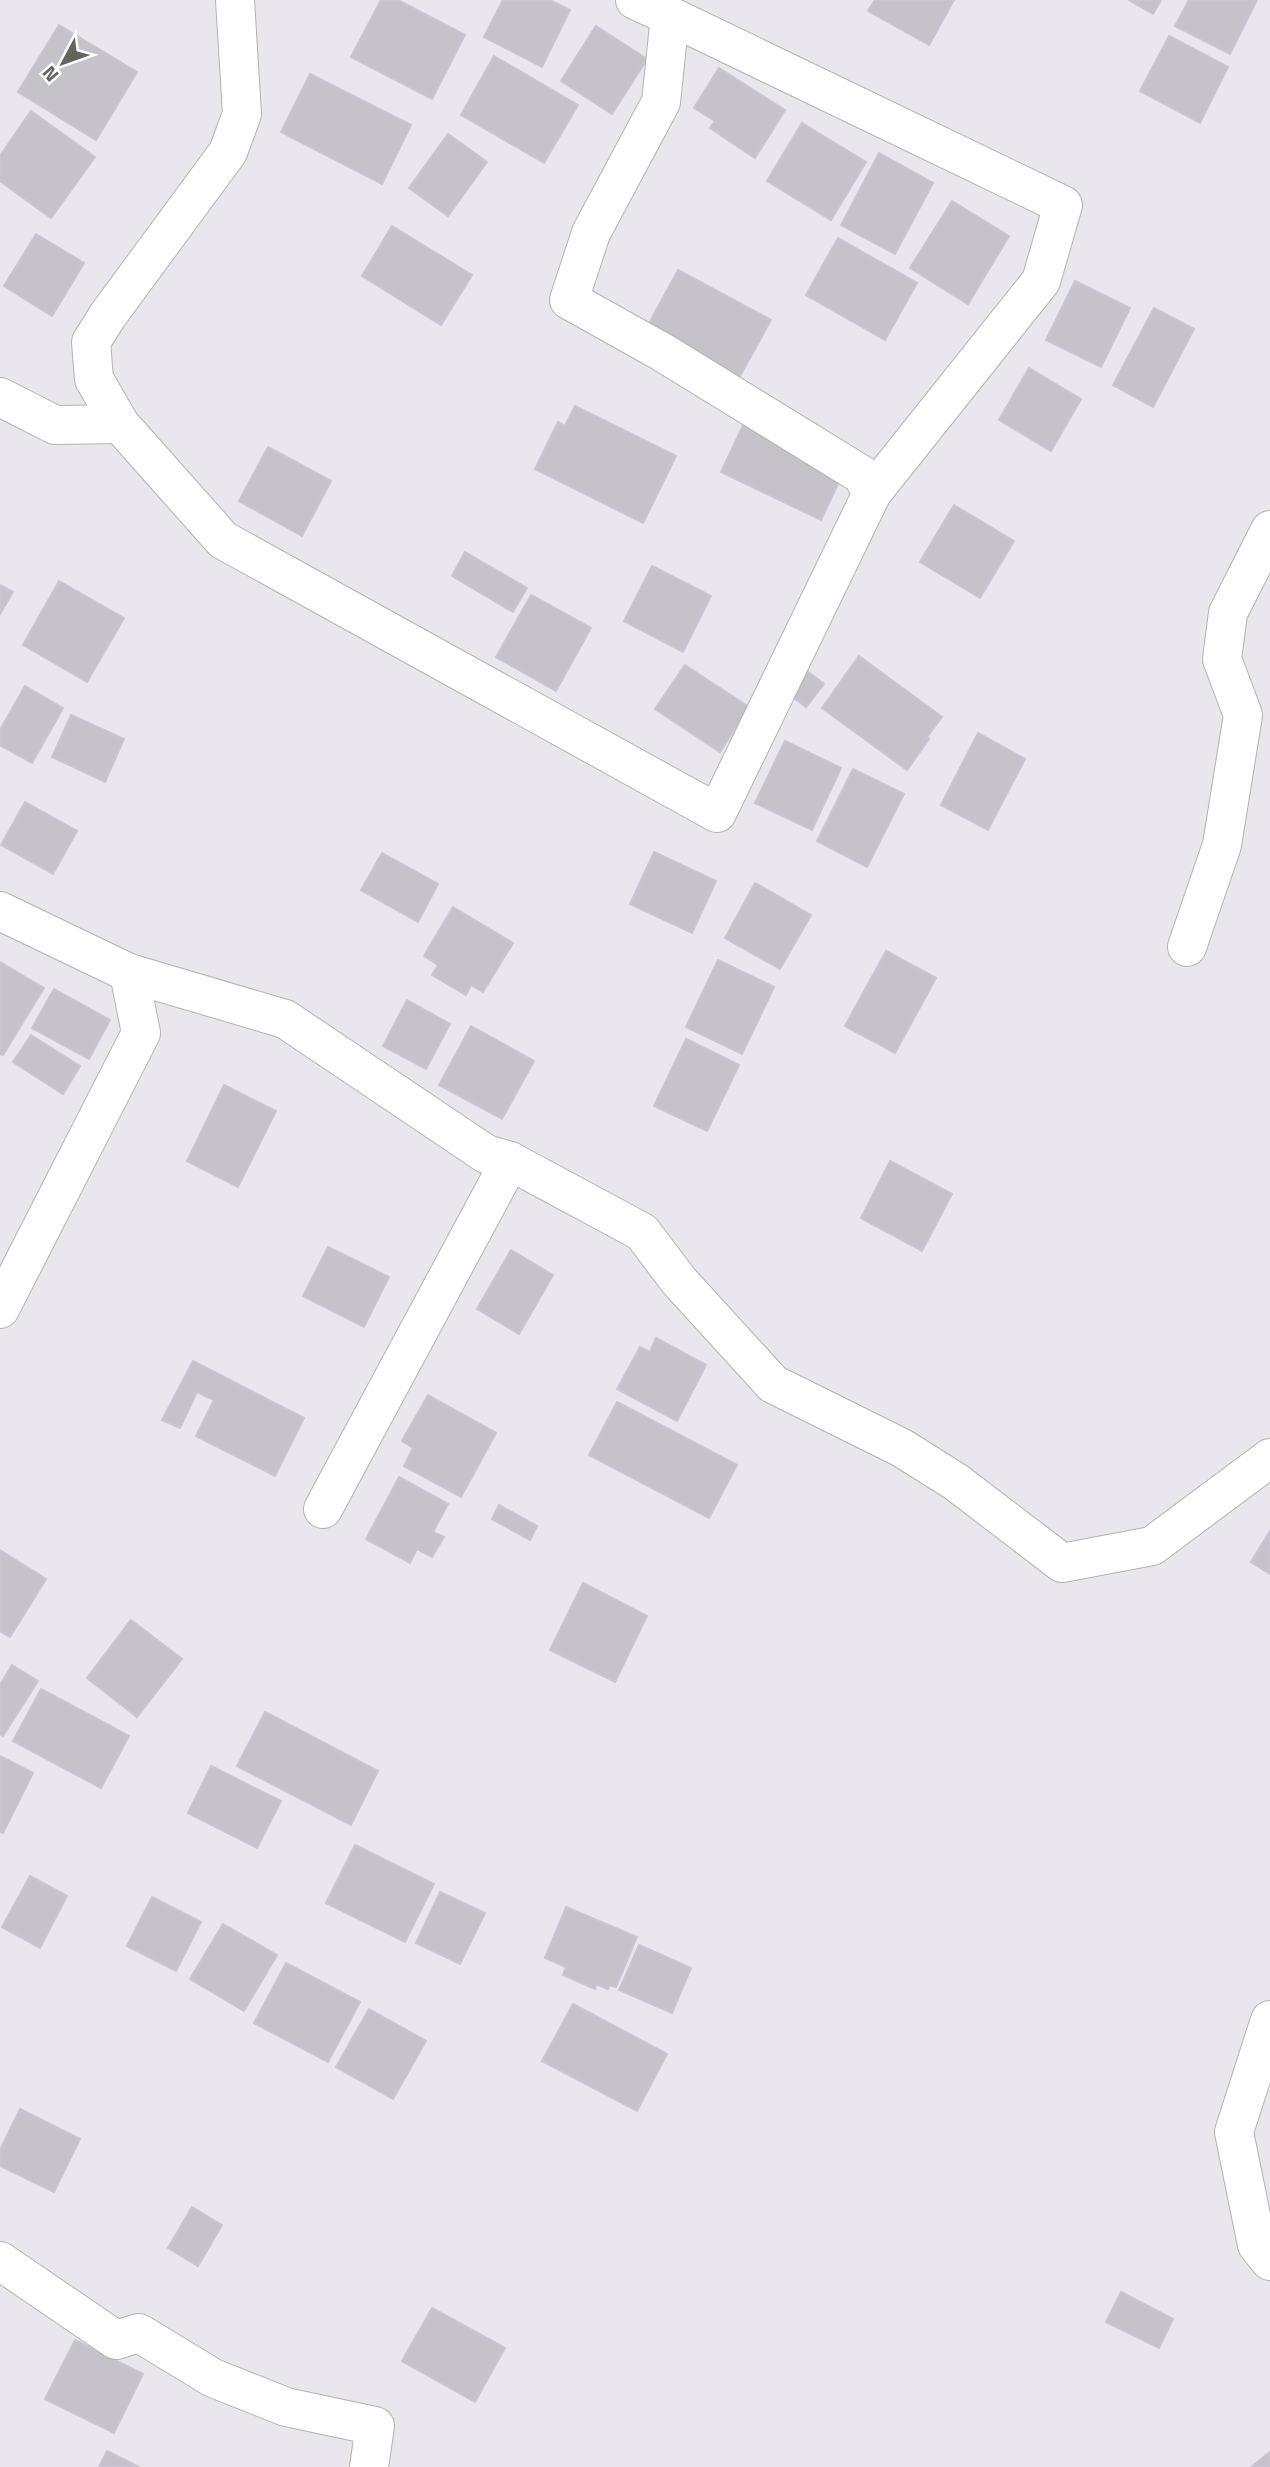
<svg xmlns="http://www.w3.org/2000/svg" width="1270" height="2467" font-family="'Titillium Web',sans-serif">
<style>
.building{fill:#c5c2c9;stroke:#c9c5d2;stroke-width:2}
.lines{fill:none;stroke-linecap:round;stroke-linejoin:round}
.minor-casing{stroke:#b2b4ae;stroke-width:40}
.minor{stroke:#fff;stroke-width:38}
</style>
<rect width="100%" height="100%" fill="#e9e6ee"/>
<g class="building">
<polygon points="381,0 398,0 465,35 432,99 351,57"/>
<polygon points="503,0 550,0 570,10 542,67 484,37"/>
<polygon points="875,0 954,0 929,45 868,11"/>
<polygon points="1129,0 1161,0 1153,14"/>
<polygon points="1189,0 1257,0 1230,54 1175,26"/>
<polygon points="59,25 137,72 96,140 18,92"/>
<polygon points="596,26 647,59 612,114 561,81"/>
<polygon points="1169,36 1228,67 1200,123 1140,91"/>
<polygon points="494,56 578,105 544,163 461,115"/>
<polygon points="719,68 785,110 755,158 710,128 715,121 694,108"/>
<polygon points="310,74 411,125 382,184 281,132"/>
<polygon points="31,111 95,157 51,218 0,181 0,156"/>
<polygon points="802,123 866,162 831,220 767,181"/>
<polygon points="448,134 487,162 448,216 409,188"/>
<polygon points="879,153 933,183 895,254 841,225"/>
<polygon points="952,201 1009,236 968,304 910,268"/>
<polygon points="392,226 472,275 441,325 362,276"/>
<polygon points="36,234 84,263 52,316 4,286"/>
<polygon points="838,238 917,283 885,340 806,295"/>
<polygon points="678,270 771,320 739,378 647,327"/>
<polygon points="1075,281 1130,308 1101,367 1046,340"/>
<polygon points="1154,308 1194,329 1153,407 1113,385"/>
<polygon points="1029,368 1081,399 1051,451 999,420"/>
<polygon points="575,406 676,456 643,523 535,469 558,422 565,426"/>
<polygon points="746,419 846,467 821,520 721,472"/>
<polygon points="268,447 331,481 302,536 239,501"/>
<polygon points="954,505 1014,541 980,598 920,562"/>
<polygon points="465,552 527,588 513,612 452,576"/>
<polygon points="652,566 711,596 683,652 624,621"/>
<polygon points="59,581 124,618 87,682 23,645"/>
<polygon points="0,585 13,592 0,614"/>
<polygon points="531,595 591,628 556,691 496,657"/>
<polygon points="859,656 942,717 927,737 929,739 907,770 822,708"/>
<polygon points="685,665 749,707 720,752 655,709"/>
<polygon points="807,671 824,684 806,707 789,694"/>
<polygon points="25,686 63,708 32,763 0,745 0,730"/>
<polygon points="71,715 124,739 105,782 52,757"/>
<polygon points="978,733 1025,759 988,830 941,805"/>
<polygon points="785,741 841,768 812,830 755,803"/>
<polygon points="853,769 904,794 867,867 817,841"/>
<polygon points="25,802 77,831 53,874 1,845"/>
<polygon points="654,852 716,881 692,933 630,904"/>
<polygon points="382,853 438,884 418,922 361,890"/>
<polygon points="755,883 811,915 780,969 725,938"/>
<polygon points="453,907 513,943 483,992 471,985 466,995 432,975 438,965 424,956"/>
<polygon points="886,951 936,978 895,1053 845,1026"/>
<polygon points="718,960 774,987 742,1054 686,1027"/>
<polygon points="0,962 44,988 3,1055 0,1054"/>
<polygon points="54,989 110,1020 89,1059 32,1028"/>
<polygon points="407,1000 450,1024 426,1069 383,1046"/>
<polygon points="471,1026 534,1061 502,1119 439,1085"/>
<polygon points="31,1035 80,1066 63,1094 13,1062"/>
<polygon points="686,1039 739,1065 707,1131 654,1106"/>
<polygon points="224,1085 276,1111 238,1187 187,1161"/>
<polygon points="890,1161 952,1194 922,1251 861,1218"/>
<polygon points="328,1247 389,1277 364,1327 303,1296"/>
<polygon points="511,1250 553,1275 519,1334 477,1309"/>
<polygon points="656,1338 706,1365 677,1421 617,1389 640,1347 650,1352"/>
<polygon points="193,1361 304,1418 275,1476 196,1436 214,1400 197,1392 180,1428 162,1420"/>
<polygon points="428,1395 496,1433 461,1497 404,1466 413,1448 402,1441"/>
<polygon points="617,1402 737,1465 709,1518 589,1455"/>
<polygon points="399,1477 448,1504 433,1532 444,1537 432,1557 417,1549 410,1563 366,1539"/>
<polygon points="499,1505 537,1526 530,1540 492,1519"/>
<polygon points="1270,1531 1270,1574 1251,1562"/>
<polygon points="0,1550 46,1579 10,1637 0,1631"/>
<polygon points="583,1583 647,1616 615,1682 550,1650"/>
<polygon points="131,1620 182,1659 137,1717 87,1678"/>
<polygon points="12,1665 38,1681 3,1736 0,1734 0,1685"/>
<polygon points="41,1689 129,1736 101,1788 13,1741"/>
<polygon points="265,1712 378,1771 351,1825 237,1766"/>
<polygon points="0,1756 33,1773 3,1833 0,1832"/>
<polygon points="211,1766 281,1801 257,1848 188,1813"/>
<polygon points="355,1845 434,1884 405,1942 326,1903"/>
<polygon points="30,1876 67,1896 40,1948 2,1927"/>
<polygon points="440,1892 485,1913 460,1964 416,1943"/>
<polygon points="152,1897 201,1922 176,1971 127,1946"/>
<polygon points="566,1907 637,1937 616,1987 610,1985 608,1989 596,1984 595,1989 563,1975 566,1967 545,1958"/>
<polygon points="223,1924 277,1955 244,2011 190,1979"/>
<polygon points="639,1945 691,1968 672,2013 619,1990"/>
<polygon points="286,1963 360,2002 328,2062 254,2023"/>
<polygon points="573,2004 667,2054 637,2111 542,2061"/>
<polygon points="369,2009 426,2041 393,2099 336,2067"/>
<polygon points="20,2109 80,2139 54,2192 0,2166 0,2150"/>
<polygon points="192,2207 222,2225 198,2266 168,2248"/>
<polygon points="1121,2292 1173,2319 1159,2348 1106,2322"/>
<polygon points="432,2308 505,2348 475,2402 402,2361"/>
<polygon points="75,2340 143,2374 114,2433 45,2399"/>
<polygon points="107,2451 139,2467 99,2467"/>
<polygon points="1270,2452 1270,2467 1251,2467"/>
</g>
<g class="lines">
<g class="minor-casing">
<g id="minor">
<polyline points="235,0 242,114 228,152 108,315 91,342 94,379 120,424 223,540 717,813 872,493 862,475 662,352 569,300 591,233 661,102 670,16 635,0"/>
<polyline points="670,16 1063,205 1041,281 872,493"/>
<polyline points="0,397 55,425 120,424"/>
<polyline points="0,911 129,973 285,1019 486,1154 510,1161 642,1232 679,1281 773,1384 902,1448 956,1482 1062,1563 1152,1546 1270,1458"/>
<polyline points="1187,947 1222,845 1243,715 1222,659 1228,613 1270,530"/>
<polyline points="0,1309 141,1033 129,973"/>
<polyline points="323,1509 510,1161"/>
<polyline points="1270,2020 1234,2132 1257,2245 1270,2261"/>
<polyline points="0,2261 116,2340 139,2333 213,2378 286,2407 375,2426 369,2467"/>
</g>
</g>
<use href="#minor" class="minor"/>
</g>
<g transform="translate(63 63) rotate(229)" stroke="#ffffff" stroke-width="5" paint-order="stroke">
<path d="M0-5L12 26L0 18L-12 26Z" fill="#62645d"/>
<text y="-10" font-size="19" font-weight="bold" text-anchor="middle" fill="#62645d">N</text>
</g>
</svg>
